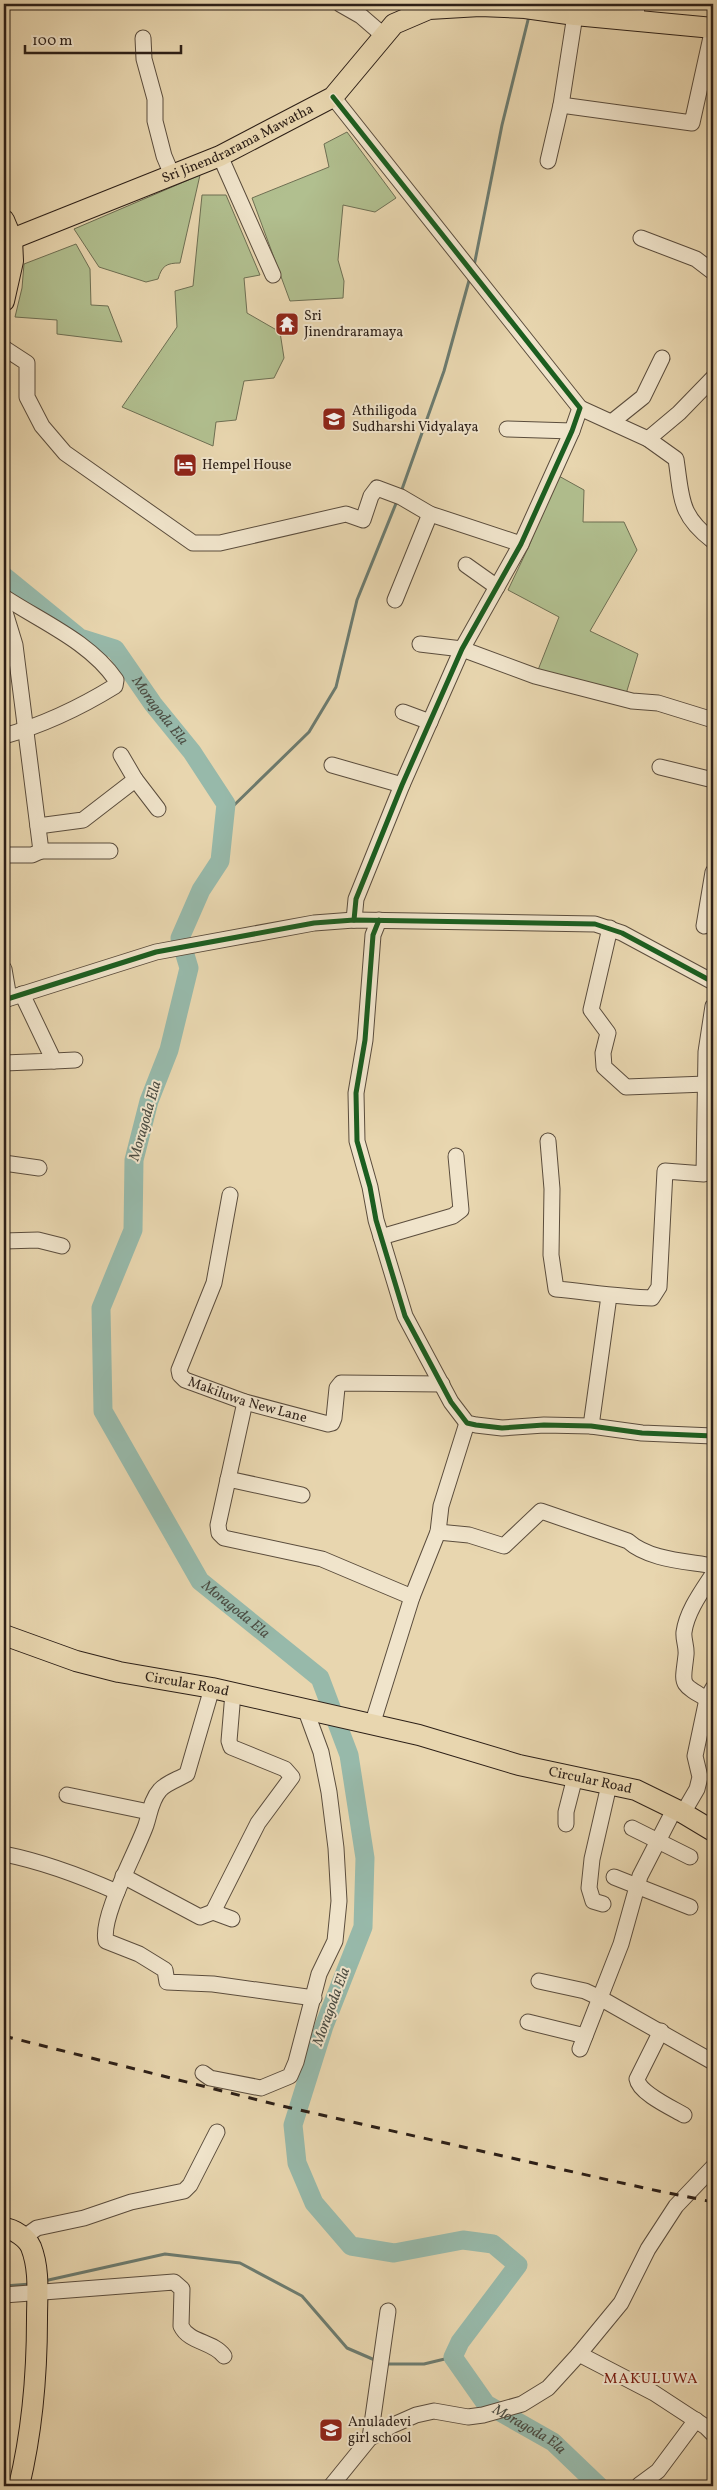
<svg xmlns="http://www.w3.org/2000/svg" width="717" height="2490" font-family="Vollkorn,serif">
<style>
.green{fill:#b1bf8f;stroke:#6e6f53}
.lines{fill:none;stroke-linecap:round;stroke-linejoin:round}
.stream{stroke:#6c7b6f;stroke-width:3}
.river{stroke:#97b9aa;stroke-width:19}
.minor-casing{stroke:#5b4d3d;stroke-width:17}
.major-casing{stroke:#2c1f17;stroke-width:22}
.minor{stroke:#f0e4cb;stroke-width:15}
.major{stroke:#e8d6af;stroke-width:20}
.rail{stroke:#2c1f17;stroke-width:3;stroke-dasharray:9 9;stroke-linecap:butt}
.cycleway-casing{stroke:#f0e4cb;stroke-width:8}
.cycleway{stroke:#1b5e20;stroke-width:5}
.labels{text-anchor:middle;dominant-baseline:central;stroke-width:4;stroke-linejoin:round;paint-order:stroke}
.street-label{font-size:14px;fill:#2c1f17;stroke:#f0e4cb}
.poi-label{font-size:14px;fill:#2c1f17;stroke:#f0e4cb;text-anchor:start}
.water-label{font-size:15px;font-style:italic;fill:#4c4d43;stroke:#f0e4cb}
.neighbourhood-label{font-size:15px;letter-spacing:1px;fill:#7a1f14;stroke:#f0e4cb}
</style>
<rect width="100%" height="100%" fill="#e8d6af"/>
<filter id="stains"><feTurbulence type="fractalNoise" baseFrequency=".004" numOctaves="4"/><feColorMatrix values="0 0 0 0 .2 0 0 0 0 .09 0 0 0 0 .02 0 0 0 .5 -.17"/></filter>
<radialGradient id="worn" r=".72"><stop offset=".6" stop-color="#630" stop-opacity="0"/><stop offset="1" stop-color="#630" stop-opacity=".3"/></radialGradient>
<g class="green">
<polygon points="347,132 396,198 375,212 343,205 338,260 344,281 343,298 290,301 252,198 329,167 324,144"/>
<path d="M200,175L180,263C166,263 162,266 158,279L146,282L99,267L74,229Z"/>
<polygon points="202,195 226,195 260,275 244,278 247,313 280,332 284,358 274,378 244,381 236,420 216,422 213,446 122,407 177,327 175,291 193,286"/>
<polygon points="76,244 90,269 91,305 108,306 122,342 57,334 57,320 15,317 22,288 24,264"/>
<polygon points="557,475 584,490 583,522 624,522 637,550 590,631 638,654 626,694 538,670 559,617 508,590 529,546"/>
</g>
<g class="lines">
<g class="stream">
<polyline points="474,266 502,125 529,16"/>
<polyline points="401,492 444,371 470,277"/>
<polyline points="225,814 309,732 336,687 357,600 397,501"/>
<polyline points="44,2281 165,2254 240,2263 302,2296 347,2348 377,2361"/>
<polyline points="4,2286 31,2284"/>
<polyline points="385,2364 424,2364 453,2357"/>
</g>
<path class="river" id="s1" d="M4,576L80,638L115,649L153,704L192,752L226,804L220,861L201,890L180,938L189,968L169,1050L149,1101L134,1160L133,1230L101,1308L103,1411L200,1581L320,1678L349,1755L365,1858L363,1927L324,2026L293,2125L297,2163L314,2203L351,2246L394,2253L463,2240L493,2244L518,2265L460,2342L453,2357L486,2404L553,2442L599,2486"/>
<g class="minor-casing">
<g id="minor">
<polyline points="340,4 361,16 383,35"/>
<polyline points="636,19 637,4"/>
<polyline points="143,38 144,59 155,99 155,121 164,156 172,175"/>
<polyline points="333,97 580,408 572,431 521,544 462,649 402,785 356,899 354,920"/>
<polyline points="561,105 692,123 713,28"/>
<polyline points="220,156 273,275"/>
<polyline points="548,161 561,105 575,15"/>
<polyline points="641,238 696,259 713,272"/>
<polyline points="4,348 27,363 27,397 42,426 65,453 193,543 220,543 346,514 363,520 371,496 377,488 401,497 430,514 521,544"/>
<path d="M580,408L648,439L676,459C682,499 679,515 713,541"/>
<polyline points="613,421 643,397 662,358"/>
<polyline points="507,429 572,431"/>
<polyline points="648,439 679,413 713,378"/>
<polyline points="466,565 497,587"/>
<path d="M4,597C42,622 90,642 116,680L115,686C81,707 43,725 4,736"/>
<polyline points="395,600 430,514"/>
<polyline points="4,609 15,645 41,851 32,855 4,855"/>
<polyline points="420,644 462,649 535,676 632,701 658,703 713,720"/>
<polyline points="403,712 430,722"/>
<polyline points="332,765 402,785"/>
<polyline points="660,767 713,780"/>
<polyline points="135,779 158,809"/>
<polyline points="38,826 83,820 131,783 135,779 121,755"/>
<polyline points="41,851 110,851"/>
<polyline points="379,920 373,935 365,1040 356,1093 357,1141 370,1187 376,1220 405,1316 451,1402 467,1423 476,1425 502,1428 544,1425 591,1426 642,1433 713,1436"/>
<polyline points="704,926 713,872"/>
<polyline points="610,928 591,1010 608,1033 603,1053 604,1067 626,1087 706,1084"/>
<polyline points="4,969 9,998"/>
<polyline points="4,1000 156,952 314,923 354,920 595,924 622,933 713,982"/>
<polyline points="54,1061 75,1060"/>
<polyline points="4,1063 54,1061 22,994"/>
<path d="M548,1141L552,1189L551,1255L556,1289C588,1292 620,1297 652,1298L659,1287L665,1171L704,1174L706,1052L713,1006"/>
<polyline points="4,1163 39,1168"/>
<path id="s2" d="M230,1195L214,1283L179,1370L180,1375L185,1380L245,1402L328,1424L332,1423L334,1418L337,1388L341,1383L442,1384"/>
<polyline points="381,1237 453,1216 461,1210 456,1156"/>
<polyline points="4,1241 38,1240 62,1246"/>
<polyline points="245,1402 218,1525 219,1533 224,1538 322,1559 412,1597"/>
<polyline points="591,1426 609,1296"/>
<polyline points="228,1479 302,1495"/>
<path d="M438,1532L469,1535L504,1546L541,1511L628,1541C649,1560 686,1561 713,1566"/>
<path d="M212,1688L187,1774C179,1779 166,1783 160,1790C151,1800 150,1813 146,1825C137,1851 100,1917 106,1941L139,1954L165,1970L167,1982L213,1984L314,1998"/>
<path d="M707,1699C678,1683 683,1684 686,1655C687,1647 683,1639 684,1632C687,1611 702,1591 713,1574"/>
<polyline points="372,1725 412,1597 438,1532 441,1506 467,1423"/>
<polyline points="67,1795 149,1812"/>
<polyline points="683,1813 697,1789 700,1777 695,1756 707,1699 713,1688"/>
<polyline points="566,1824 566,1812 575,1777"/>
<polyline points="632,1828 690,1857"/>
<path d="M4,1854C44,1862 81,1876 117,1892"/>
<polyline points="123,1876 200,1917 213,1912 232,1919"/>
<polyline points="614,1877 690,1907"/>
<polyline points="603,1904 593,1901 589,1888 592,1859 609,1785"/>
<polyline points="213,1912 258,1823 292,1777 285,1769 231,1747 229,1741 233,1693"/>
<polyline points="539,1981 585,1991 600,1998 713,2062"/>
<polyline points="528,2022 585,2036 581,2035"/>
<path d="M661,2031L637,2079C639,2093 672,2108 684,2115"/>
<polyline points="580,2049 621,1944 640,1876 675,1808"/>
<polyline points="203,2073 210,2078 261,2088 290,2076 296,2062 319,1974 335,1941 339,1901 336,1848 329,1792 321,1752 306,1711"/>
<polyline points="23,2238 37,2228 84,2218 131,2202 184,2191 190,2185 217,2132"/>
<path d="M4,2295L174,2282L182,2289L181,2326C189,2343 213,2341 224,2356"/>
<polyline points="579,2354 654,2393 706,2427 713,2434"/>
<polyline points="370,2438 388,2311"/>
<polyline points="639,2485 658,2471 696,2420"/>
<polyline points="331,2486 370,2438 391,2426 416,2415 434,2411 468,2417 483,2415 522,2404 548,2388 579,2354 621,2303 648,2249 676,2206 713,2167"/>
</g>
</g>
<g class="major-casing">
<g id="major">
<polyline points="4,220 12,239 13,261 4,301"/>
<path id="s3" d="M12,239L220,156L333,97L394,24L429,9L480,6L525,8L575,15L713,28"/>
<path id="s4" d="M4,1635L76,1661L119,1672L212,1688L419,1735L519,1765L636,1790L683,1813L713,1831"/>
<path d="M4,2228C14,2229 27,2238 31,2247C40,2270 37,2295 37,2319C37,2375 32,2432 19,2486"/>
</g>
</g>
<use href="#minor" class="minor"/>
<use href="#major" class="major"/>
<polyline class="rail" points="4,2036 282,2106 644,2188 713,2202"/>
<g class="cycleway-casing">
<g id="cycleway">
<polyline points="333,97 580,408 572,431 521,544 462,649 402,785 356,899 354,920"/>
<polyline points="379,920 373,935 365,1040 356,1093 357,1141 370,1187 376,1220 405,1316 451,1402 467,1423 476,1425 502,1428 544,1425 591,1426 642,1433 713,1436"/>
<polyline points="4,1000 156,952 314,923 354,920 595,924 622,933 713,982"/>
</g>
</g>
<use href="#cycleway" class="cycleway"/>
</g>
<defs>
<g id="temple-square" transform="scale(1.25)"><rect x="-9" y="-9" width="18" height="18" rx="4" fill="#8f2418" stroke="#f0e4cb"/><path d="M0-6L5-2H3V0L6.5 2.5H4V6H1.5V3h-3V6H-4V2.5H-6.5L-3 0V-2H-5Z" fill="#fff"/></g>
<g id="school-square" transform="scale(1.25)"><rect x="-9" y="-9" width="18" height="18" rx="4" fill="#8f2418" stroke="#f0e4cb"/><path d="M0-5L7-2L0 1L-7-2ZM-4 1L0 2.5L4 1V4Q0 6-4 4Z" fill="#fff"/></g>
<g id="hotel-square" transform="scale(1.25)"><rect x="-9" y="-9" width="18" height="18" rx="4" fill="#8f2418" stroke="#f0e4cb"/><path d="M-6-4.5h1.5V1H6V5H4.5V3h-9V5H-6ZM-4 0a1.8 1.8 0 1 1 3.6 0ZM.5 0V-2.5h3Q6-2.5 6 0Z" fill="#fff"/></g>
</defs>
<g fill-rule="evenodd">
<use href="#temple-square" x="287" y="324"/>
<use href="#school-square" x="334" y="419"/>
<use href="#hotel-square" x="185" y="465"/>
<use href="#school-square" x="331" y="2430"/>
</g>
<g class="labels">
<g class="street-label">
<text stroke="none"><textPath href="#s3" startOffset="245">Sri Jinendrarama Mawatha</textPath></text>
<text stroke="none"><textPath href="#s2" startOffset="261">Makiluwa New Lane</textPath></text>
<text stroke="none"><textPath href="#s4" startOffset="190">Circular Road</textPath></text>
<text stroke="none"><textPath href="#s4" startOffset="605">Circular Road</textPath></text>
</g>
<g class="poi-label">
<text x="304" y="316">Sri<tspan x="304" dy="16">Jinendraramaya</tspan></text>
<text x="352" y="411">Athiligoda<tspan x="352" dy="16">Sudharshi Vidyalaya</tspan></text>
<text x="202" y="465">Hempel House</text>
<text x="348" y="2422">Anuladevi<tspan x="348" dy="16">girl school</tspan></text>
</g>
<g class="water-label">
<text stroke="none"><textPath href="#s1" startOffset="211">Moragoda Ela</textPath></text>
<text transform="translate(146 1121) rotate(-74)">Moragoda Ela</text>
<text stroke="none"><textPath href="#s1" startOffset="1200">Moragoda Ela</textPath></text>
<text transform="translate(332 2007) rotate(-70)">Moragoda Ela</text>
<text stroke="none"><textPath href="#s1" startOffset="2310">Moragoda Ela</textPath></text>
</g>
<g class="neighbourhood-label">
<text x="651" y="2379">MAKULUWA</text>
</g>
</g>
<rect width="717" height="2490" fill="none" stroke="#e8d6af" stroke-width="20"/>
<rect x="5" y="5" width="707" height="2480" fill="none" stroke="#2c1f17" stroke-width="2.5"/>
<rect x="10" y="10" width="697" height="2470" fill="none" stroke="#2c1f17"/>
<path d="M25 45v8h156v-8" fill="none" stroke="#2c1f17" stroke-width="2.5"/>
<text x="32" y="45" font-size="15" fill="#2c1f17" stroke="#f0e4cb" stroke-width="4" paint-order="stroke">100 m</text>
<rect width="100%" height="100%" filter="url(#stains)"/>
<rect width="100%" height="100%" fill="url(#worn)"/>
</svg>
